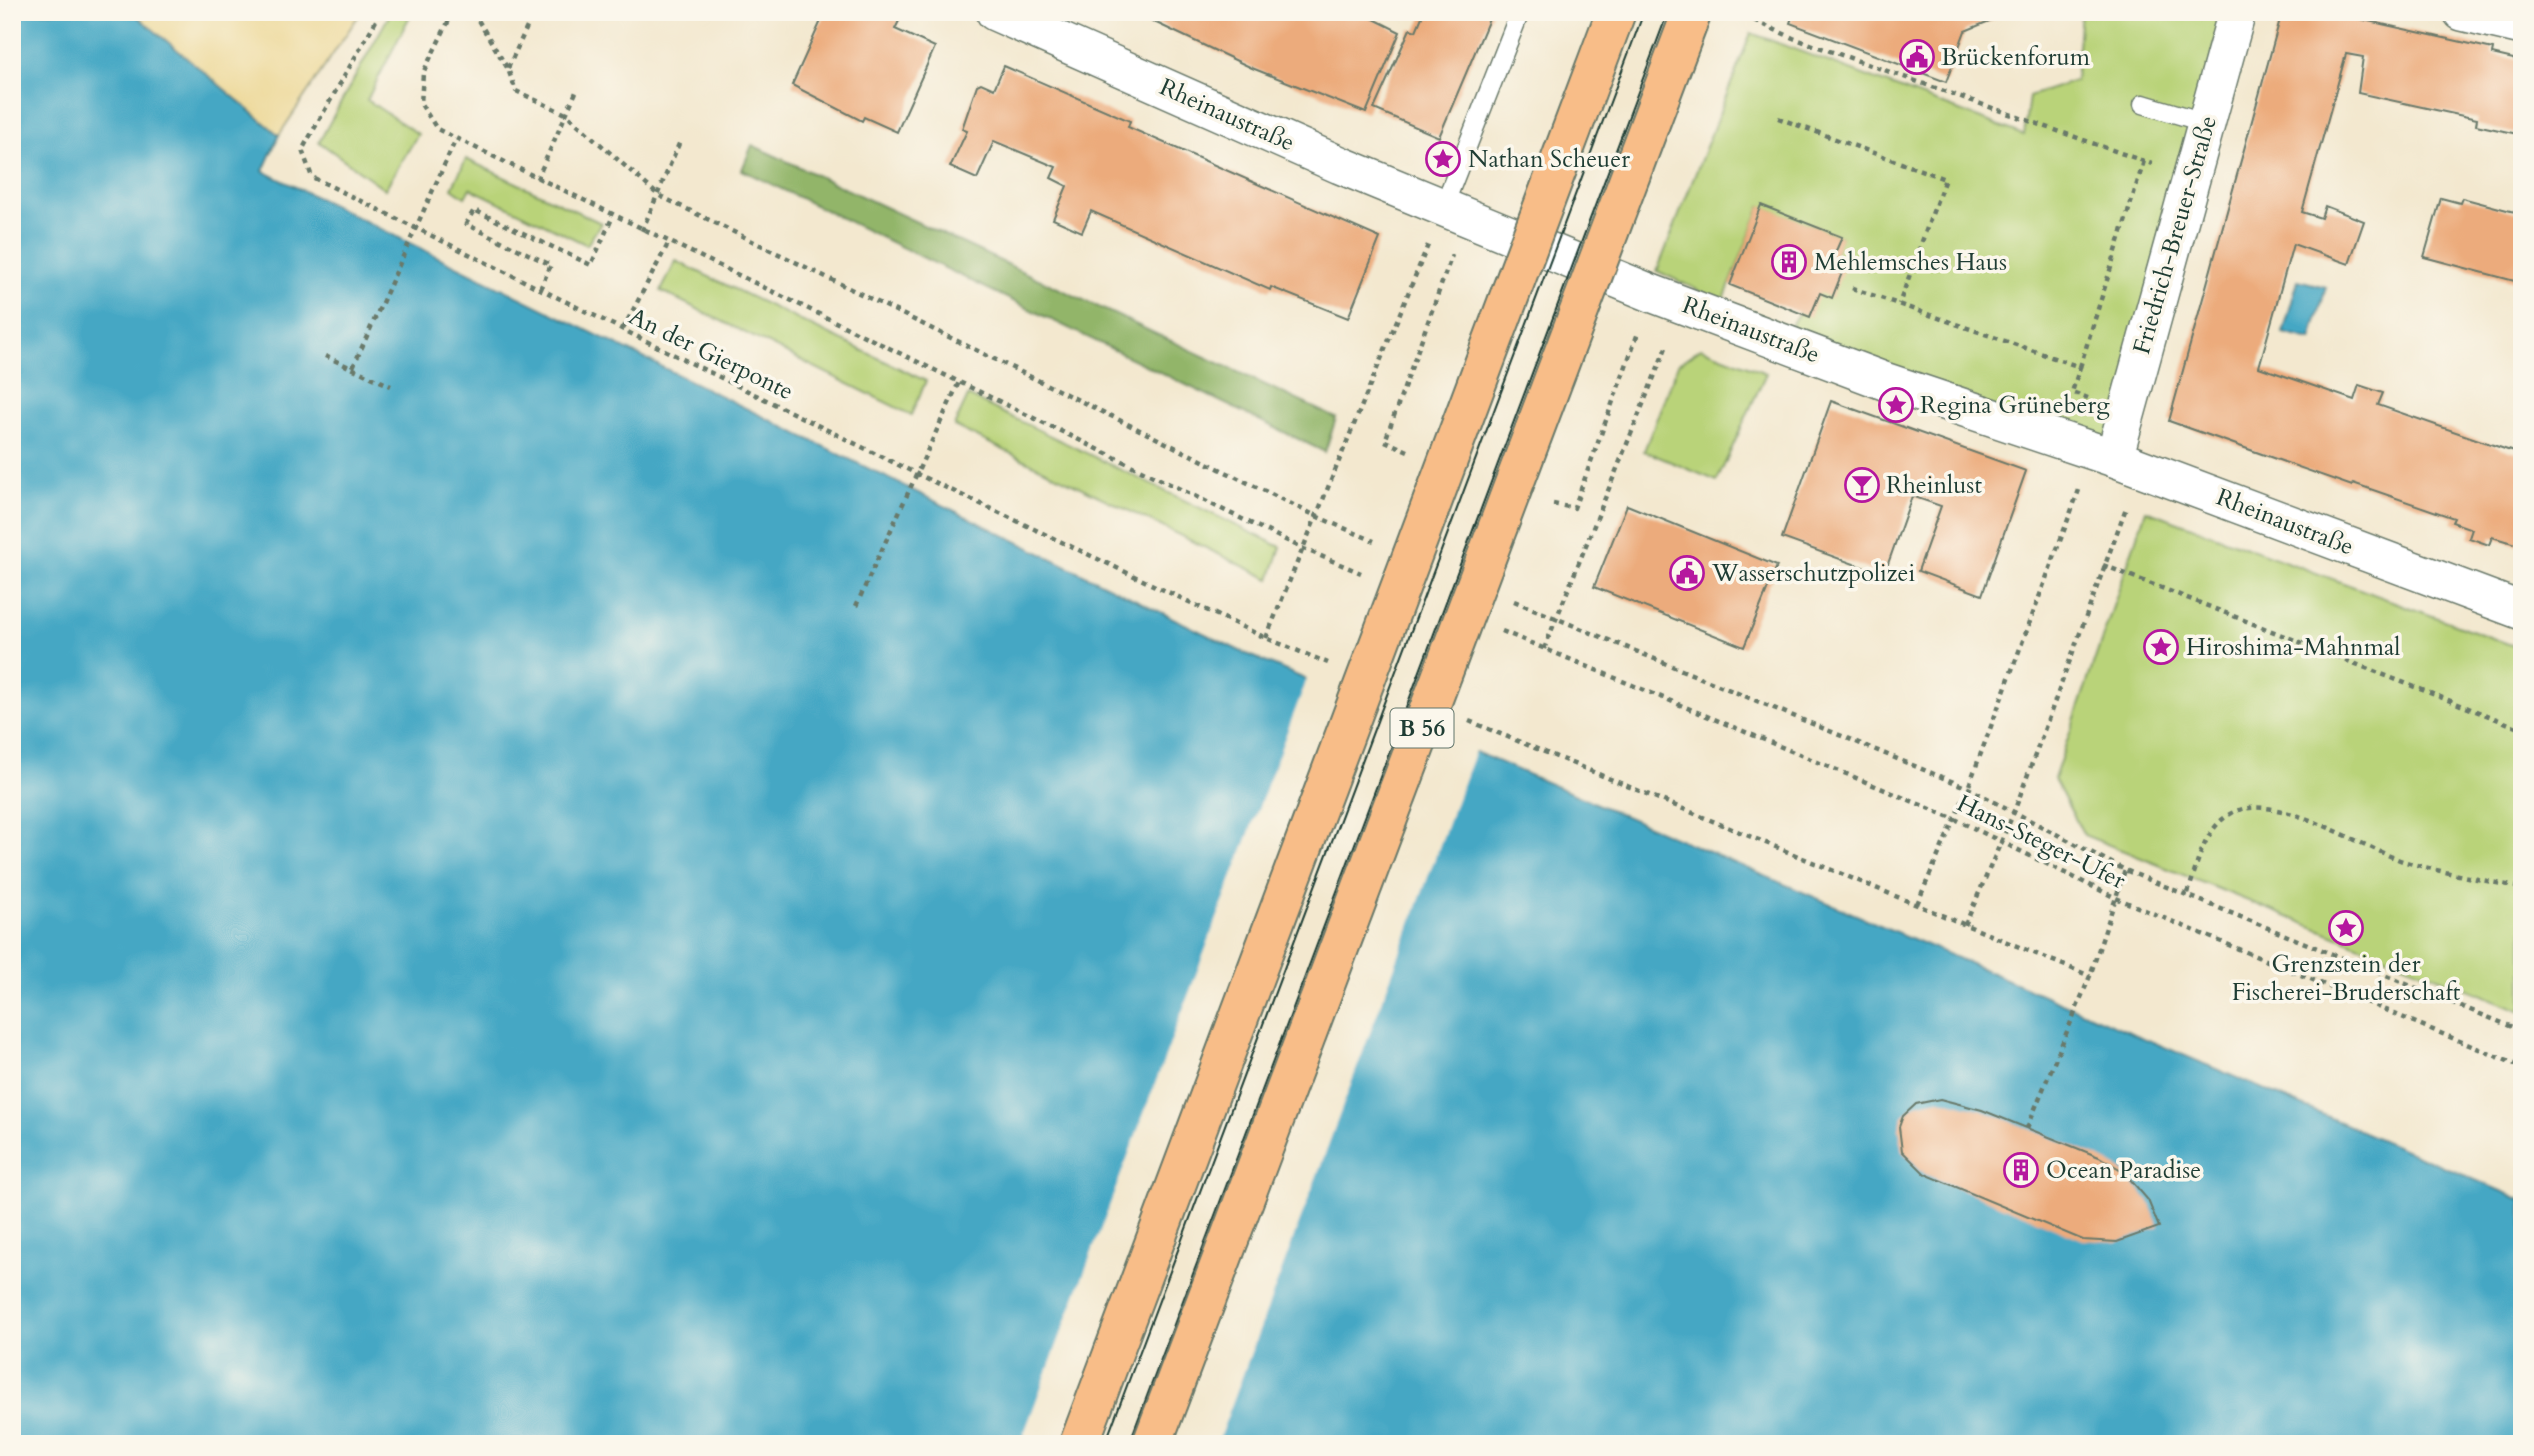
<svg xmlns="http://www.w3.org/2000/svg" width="2534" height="1456" font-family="Cardo,serif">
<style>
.green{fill:#b9d379;stroke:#6c8856;stroke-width:2}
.forest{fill:#92b569;stroke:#58794e;stroke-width:2}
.sand{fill:#eeda9e;stroke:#868c69;stroke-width:2}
.water{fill:#44a7c4;stroke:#32727c;stroke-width:2}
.pier{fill:#f3e8cf}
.building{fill:#ecab7b}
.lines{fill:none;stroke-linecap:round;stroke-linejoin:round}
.lane-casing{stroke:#69796a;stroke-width:21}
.street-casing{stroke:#69796a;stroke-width:40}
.path{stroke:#69796a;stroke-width:4.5;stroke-dasharray:5 5;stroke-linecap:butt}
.lane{stroke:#fff;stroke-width:18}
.street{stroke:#fff;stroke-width:37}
.tram{stroke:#1f3d34;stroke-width:2}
.primary-bridge-casing{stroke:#69796a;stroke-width:42;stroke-linecap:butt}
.primary-bridge{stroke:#f8bd88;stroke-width:38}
.tree{fill:#8f9a81}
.labels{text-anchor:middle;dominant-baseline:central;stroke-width:7;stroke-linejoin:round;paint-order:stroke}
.shield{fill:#fbf7ec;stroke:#61756b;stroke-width:2}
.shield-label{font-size:23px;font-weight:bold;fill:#1f3d34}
.poi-label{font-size:24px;fill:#1f3d34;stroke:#fbf7ec;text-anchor:start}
.street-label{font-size:24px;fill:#1f3d34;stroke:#fbf7ec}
</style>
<rect width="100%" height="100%" fill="#fbf7ec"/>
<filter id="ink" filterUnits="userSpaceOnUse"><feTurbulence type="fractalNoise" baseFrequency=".0143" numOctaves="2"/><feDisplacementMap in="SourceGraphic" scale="14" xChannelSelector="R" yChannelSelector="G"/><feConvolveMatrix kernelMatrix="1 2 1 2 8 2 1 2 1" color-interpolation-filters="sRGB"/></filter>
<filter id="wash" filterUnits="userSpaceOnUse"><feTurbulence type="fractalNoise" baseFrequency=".00686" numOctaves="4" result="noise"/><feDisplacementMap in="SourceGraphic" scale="28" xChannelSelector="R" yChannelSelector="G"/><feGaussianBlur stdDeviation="1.57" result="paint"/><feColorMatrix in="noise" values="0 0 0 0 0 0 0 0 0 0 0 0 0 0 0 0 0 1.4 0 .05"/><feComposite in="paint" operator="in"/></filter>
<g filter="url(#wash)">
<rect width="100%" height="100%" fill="#f3e8cf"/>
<g class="green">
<polygon points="391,12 412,12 367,100 418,134 385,189 319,142"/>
<path d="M2081,12H2223L2114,458L1790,328C1801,303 1826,286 1844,265L1832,260L1841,237L1761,206L1723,302L1657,271L1751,33L2024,135L2029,96L2075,81Z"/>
<polygon points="466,159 601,223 587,245 470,188 465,197 452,188"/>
<polygon points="676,261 926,381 911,415 661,291"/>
<polygon points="1701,348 1766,373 1717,481 1644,451 1678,364"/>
<polygon points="968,396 1281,547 1270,579 954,426"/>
<polygon points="2146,510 2522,649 2522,1011 2084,835 2054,779"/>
</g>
<polygon class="forest" points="752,145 1336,418 1325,452 742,170"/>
<polygon class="sand" points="132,12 361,12 279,135"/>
<g class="water">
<polygon points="12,12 132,12 279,135 263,171 1242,652 2522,1200 2522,1444 12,1444"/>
<polygon points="2298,280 2326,287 2311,340 2283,333"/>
</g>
<polygon class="pier" points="1308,676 1476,748 1217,1444 1020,1444"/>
<g id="blocks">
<g class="building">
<polygon points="825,12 859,12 869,17 871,12 880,12 899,21 895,29 935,47 897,132 864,117 862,121 792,85"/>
<polygon points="1133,12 1360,12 1400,32 1366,113 1252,68"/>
<polygon points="1424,12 1492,12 1439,137 1374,109 1410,29 1416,31"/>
<polygon points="1794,12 2011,12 1965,31 1946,82 1790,23"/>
<polygon points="2282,12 2329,12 2355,18 2493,49 2492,54 2522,61 2522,135 2476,125 2477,119 2358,93 2363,57 2346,54 2302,212 2321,218 2325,206 2364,221 2349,264 2293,244 2259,367 2354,400 2359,385 2383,393 2378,405 2522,455 2522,546 2492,537 2489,545 2469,538 2472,529 2452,522 2454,518 2353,483 2352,486 2169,421"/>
<polygon points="1004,66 1130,121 1128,127 1380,238 1348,318 1271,287 1270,290 1091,211 1082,232 1053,219 1067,186 1051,178 1056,167 994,141 977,179 950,167 967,131 962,129 977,85 981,83 994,89"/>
<polygon points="2441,198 2460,203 2462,198 2522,214 2522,283 2424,257"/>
<polygon points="1761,205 1842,237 1832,260 1845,265 1832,298 1820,293 1810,317 1730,285"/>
<polygon points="1831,401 2026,471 1982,595 1918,571 1941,506 1912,496 1884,575 1782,538"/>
<polygon points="1627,505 1777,566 1744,647 1594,587"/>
<polygon points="1940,1099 1982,1110 2099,1157 2123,1171 2148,1200 2159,1227 2117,1242 2083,1240 1925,1174 1902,1151 1899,1127 1903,1116 1916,1104"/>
</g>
</g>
</g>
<g filter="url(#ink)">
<use href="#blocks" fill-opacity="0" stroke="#69796a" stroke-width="2"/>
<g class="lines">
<g class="lane-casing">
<g id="lane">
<polyline points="2143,104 2207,123"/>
<polyline points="1443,208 1520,12"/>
</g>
</g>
<g class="street-casing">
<g id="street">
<polyline points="995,12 1340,165 1651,293 1884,381 2114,458 2522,611"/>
<polyline points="2462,12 2522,26"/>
<polyline points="2114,458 2237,12"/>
</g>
</g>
<g class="path">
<polyline points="381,12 302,150 312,177 919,475 1266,638 1328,663"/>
<polyline points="453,12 423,73 421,104 437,129 1304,549 1361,573"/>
<polyline points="473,12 508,69 516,91 566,114 658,195 1318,517 1374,541"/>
<polyline points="1736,12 1793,38 2152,164"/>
<polyline points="508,68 534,12"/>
<polyline points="1778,118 1945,179 1899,304"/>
<polyline points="537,179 576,92"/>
<polyline points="642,231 681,139"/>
<polyline points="1852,288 2080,367 2072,392 2088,398"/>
<polyline points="540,289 551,265 466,224 474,210 591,265 613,216"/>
<polyline points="623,329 668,244"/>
<polyline points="325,356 391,386"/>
<polyline points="353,367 456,139"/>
<polyline points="2080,367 2144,161"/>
<polyline points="1408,451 1385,441 1452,255"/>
<polyline points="1553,504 1574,508 1638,333"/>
<polyline points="2103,565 2522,729"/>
<polyline points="1514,601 1968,788 2125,870 2522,1031"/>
<polyline points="856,606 959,382"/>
<polyline points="1502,631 1955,819 2116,898 2522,1067"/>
<polyline points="1266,638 1428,245"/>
<polyline points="1544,649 1667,345"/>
<polyline points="1469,721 2090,976"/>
<path d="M2188,893C2197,866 2203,830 2230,814C2274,788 2363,849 2406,862C2444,873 2483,880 2522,888"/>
<polyline points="1917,904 1968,788 2079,490"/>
<polyline points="1965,925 2014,812 2126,508"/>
<polyline points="2027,1128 2090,976 2125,870"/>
</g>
<use href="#lane" class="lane"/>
<use href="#street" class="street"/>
<g class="tram">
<polyline points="1105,1444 1644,12"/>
<polyline points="1129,1444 1668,12"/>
</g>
<g class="primary-bridge-casing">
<g id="primary-bridge">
<polyline points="1079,1444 1616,12"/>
<polyline points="1152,1444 1692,12"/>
</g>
</g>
<use href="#primary-bridge" class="primary-bridge"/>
</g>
<circle class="tree" cx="2169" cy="650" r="10"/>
</g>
<defs>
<g id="civic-ring" transform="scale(1.75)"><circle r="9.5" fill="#fbf7ec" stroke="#b5179e" stroke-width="1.5"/><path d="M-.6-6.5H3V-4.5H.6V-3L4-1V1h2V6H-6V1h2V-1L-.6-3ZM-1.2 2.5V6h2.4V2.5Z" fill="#b5179e"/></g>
<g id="sight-ring" transform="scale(1.75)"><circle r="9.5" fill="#fbf7ec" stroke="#b5179e" stroke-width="1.5"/><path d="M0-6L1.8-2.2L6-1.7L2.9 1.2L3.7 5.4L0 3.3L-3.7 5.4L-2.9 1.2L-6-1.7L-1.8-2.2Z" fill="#b5179e"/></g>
<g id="building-ring" transform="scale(1.75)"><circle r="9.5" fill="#fbf7ec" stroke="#b5179e" stroke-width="1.5"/><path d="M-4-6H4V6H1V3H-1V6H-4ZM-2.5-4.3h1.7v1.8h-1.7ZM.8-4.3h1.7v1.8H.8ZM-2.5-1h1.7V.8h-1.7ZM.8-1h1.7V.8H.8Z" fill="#b5179e"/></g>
<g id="bar-ring" transform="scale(1.75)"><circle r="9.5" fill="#fbf7ec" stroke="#b5179e" stroke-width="1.5"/><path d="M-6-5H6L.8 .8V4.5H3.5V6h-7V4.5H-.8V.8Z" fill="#b5179e"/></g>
</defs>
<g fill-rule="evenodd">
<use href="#civic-ring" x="1917" y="57"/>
<use href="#sight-ring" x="1443" y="159"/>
<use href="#building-ring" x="1789" y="262"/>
<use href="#sight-ring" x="1896" y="405"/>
<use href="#bar-ring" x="1862" y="485"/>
<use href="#civic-ring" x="1687" y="573"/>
<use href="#sight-ring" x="2161" y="647"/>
<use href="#sight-ring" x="2346" y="928"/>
<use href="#building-ring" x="2021" y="1170"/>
</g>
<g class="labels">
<rect class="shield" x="1390.5" y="708.5" width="63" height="39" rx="5"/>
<g class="shield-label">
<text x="1422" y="728">B 56</text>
</g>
<g class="poi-label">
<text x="1941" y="57">Brückenforum</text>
<text x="1468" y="159">Nathan Scheuer</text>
<text x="1814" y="262">Mehlemsches Haus</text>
<text x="1920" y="405">Regina Grüneberg</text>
<text x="1886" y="485">Rheinlust</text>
<text x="1712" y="573">Wasserschutzpolizei</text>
<text x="2186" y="647">Hiroshima-Mahnmal</text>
<text x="2346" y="964" text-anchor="middle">Grenzstein der<tspan x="2346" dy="28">Fischerei-Bruderschaft</tspan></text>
<text x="2046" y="1170">Ocean Paradise</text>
</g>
<g class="street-label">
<text transform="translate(1227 115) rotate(24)">Rheinaustraße</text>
<text transform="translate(2175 235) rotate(-74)">Friedrich-Breuer-Straße</text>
<text transform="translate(1751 330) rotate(21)">Rheinaustraße</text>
<text transform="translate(711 354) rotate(26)">An der Gierponte</text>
<text transform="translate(2285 522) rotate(21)">Rheinaustraße</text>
<text transform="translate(2041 842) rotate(26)">Hans-Steger-Ufer</text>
</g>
</g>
<rect width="2534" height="1456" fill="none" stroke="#fbf7ec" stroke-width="42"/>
</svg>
